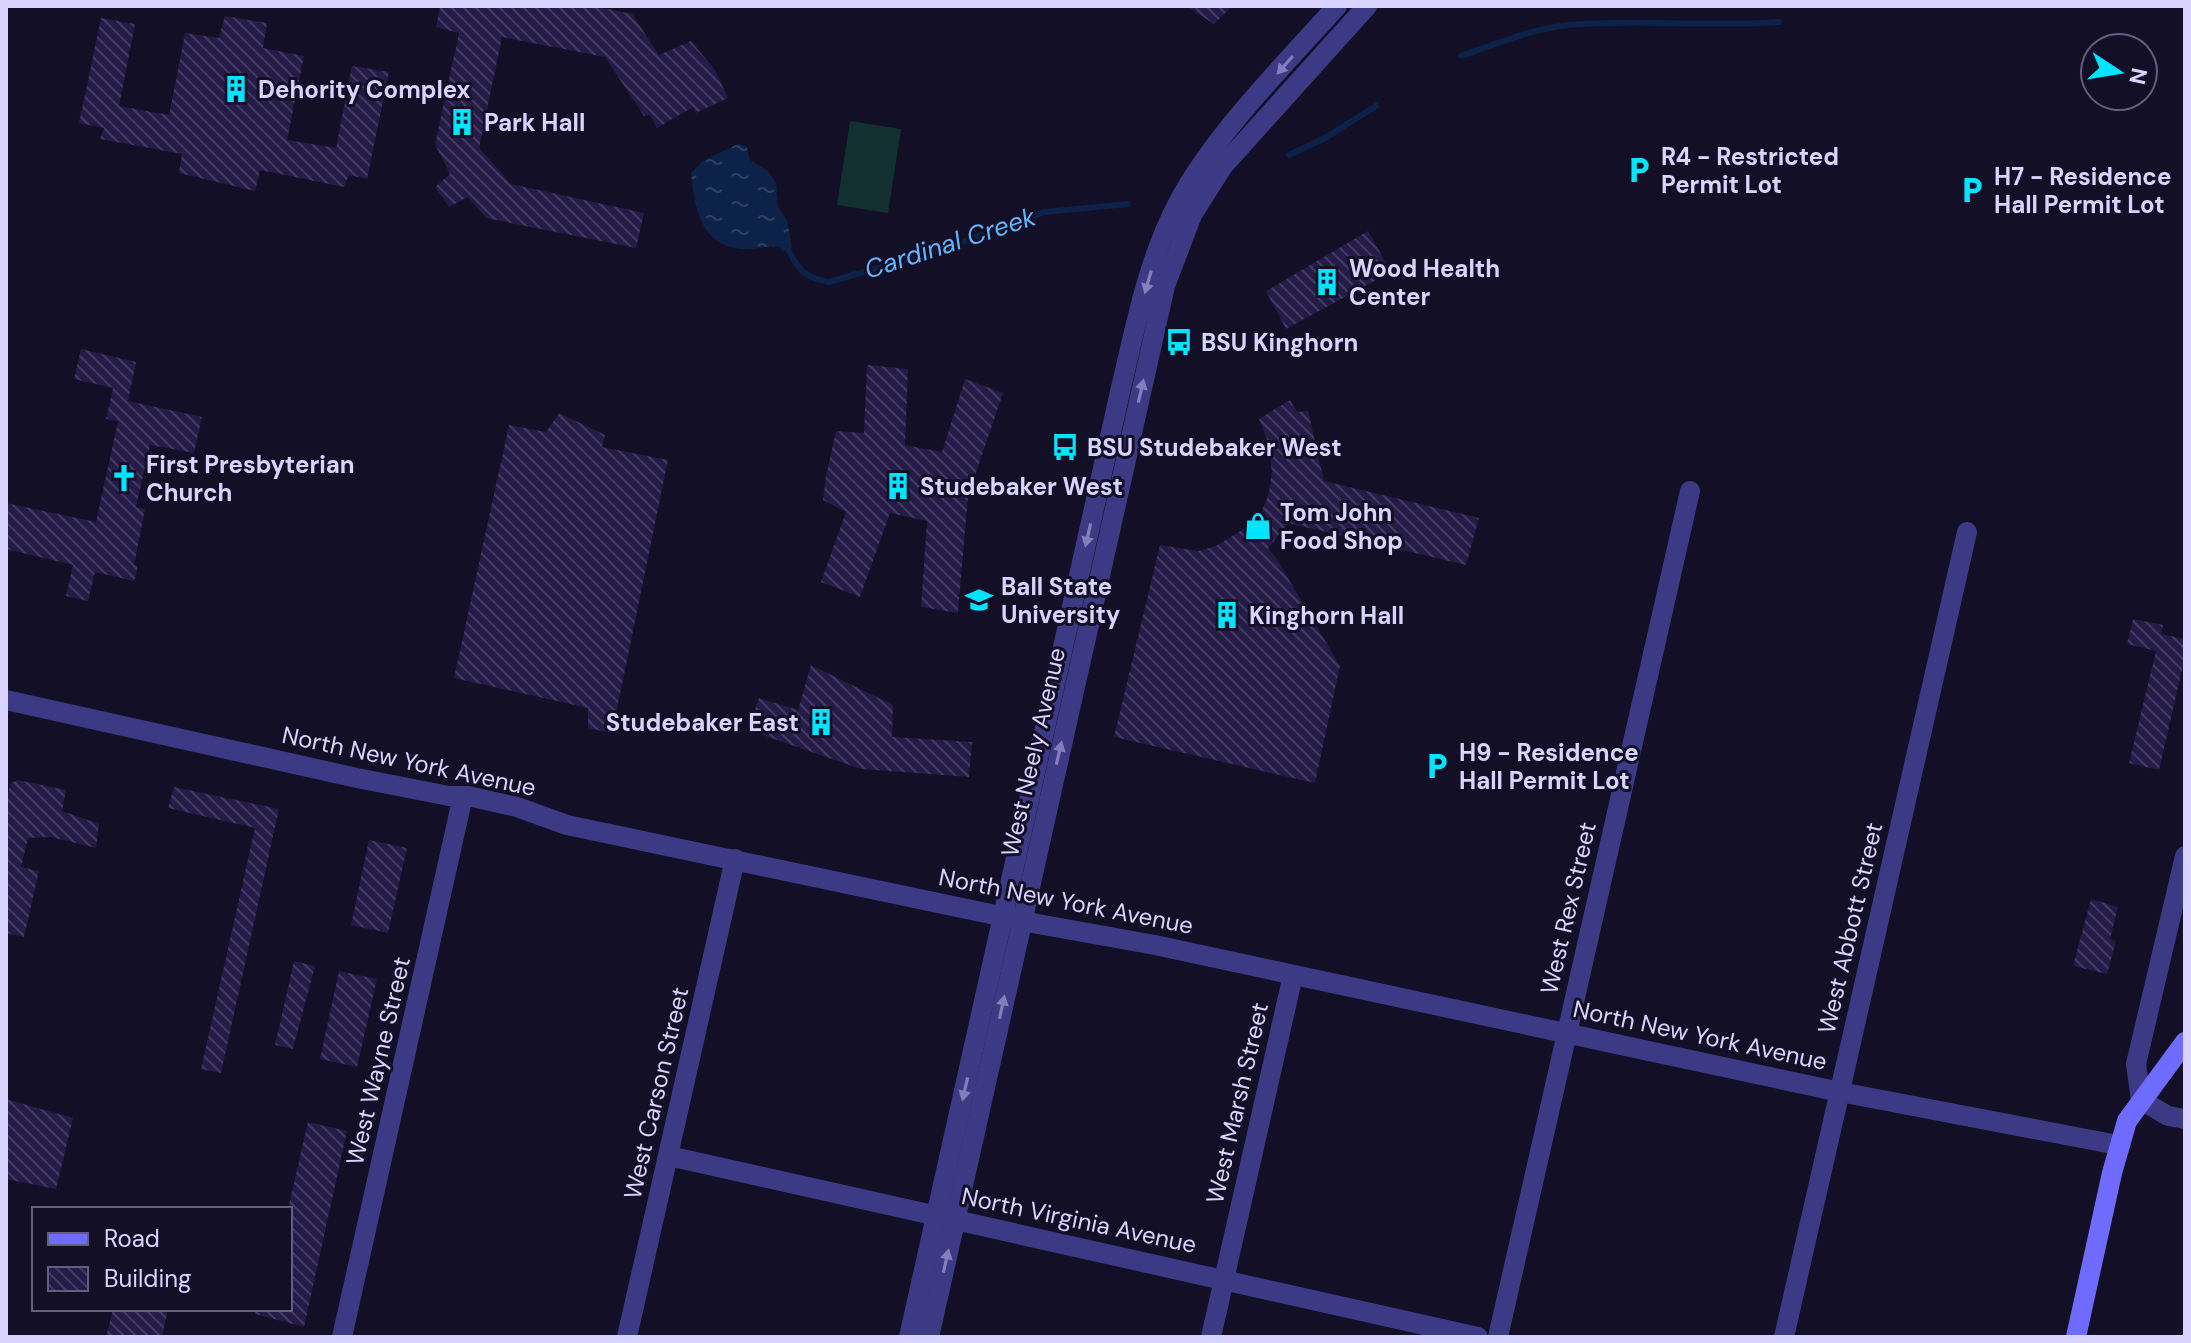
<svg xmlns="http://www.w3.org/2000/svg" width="2191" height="1343" font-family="'DM Sans',sans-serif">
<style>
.pitch{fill:#12302f}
.water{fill:url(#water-ripples)}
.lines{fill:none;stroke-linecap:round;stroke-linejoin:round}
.stream{stroke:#0c2248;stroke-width:6}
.building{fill:url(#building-back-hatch)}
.minor{stroke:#3d3a85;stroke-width:20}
.tertiary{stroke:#3d3a85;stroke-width:20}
.secondary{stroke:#6f6bff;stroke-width:20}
.oneway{fill:#837fbc}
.labels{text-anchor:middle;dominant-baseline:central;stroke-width:6;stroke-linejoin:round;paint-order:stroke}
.poi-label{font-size:24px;font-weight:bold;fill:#d9d4ff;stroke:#130f26;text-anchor:start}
.street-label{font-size:24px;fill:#d9d4ff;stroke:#130f26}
.water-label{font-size:26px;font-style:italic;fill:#62b6ff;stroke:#130f26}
</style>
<defs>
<pattern id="water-ripples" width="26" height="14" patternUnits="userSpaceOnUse" patternTransform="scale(2)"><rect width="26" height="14" fill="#0c2248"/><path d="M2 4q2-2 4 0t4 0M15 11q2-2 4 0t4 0" fill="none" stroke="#2f4163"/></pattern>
<pattern id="building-back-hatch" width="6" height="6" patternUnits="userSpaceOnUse" patternTransform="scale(2)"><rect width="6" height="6" fill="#241b47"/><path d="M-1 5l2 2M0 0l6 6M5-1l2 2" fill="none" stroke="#433b63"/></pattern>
</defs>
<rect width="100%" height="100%" fill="#130f26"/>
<polygon class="pitch" points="850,121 901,129 888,213 837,205"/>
<path class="water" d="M738,144L747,147L750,160L768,171L776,183L778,207L787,220L792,247L782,252L780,247C768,244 756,250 742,249C700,246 695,207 691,173L703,161Z"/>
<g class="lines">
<g class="stream">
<path d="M1461,56C1496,44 1531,29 1568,25C1639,19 1709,27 1779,22"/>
<polyline points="1289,155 1325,138 1376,106"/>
<path d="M788,249C799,271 804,277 829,282L943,249L1044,212L1128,204"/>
</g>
</g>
<g class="building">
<polygon points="440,6 593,6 632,14 659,55 691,41 715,70 728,98 696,113 693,107 657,128 650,115 644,116 605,57 502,37 479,148 511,184 644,213 636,248 486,218 468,197 449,207 435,187 450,174 435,144 459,33 436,27"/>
<polygon points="1186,6 1232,6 1214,24"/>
<polygon points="225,16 267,23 263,48 304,56 287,140 336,148 352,66 389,72 367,179 349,175 344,187 260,170 255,191 179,173 182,154 100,139 104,128 79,123 101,18 135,24 119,106 169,115 185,33 219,38"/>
<polygon points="1368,231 1391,272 1286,329 1266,291"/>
<polygon points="81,349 136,362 128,401 202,417 194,453 150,445 136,507 145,509 134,565 138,566 134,581 95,572 88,601 66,596 73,565 6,549 6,503 96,522 118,421 106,419 113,388 74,379"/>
<polygon points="867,365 908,369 905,445 942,452 965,379 1003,393 968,496 958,613 921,607 927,521 890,513 860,597 821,582 846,512 823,500 826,476 836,431 864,433"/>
<polygon points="1290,400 1297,412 1308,411 1324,481 1479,518 1466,565 1288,523 1268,549 1276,558 1340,666 1315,783 1114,737 1160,545 1198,551 1216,546 1242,530 1261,513 1269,493 1272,472 1268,442 1259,419"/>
<polygon points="559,413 605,435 602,447 668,460 612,733 588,728 588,708 454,678 509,425 546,432"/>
<polygon points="2133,619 2163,625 2161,634 2185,639 2185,657 2159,770 2129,763 2156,651 2127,644"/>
<polygon points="811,665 893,705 892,737 972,742 969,777 861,769 748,730 759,698 798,710"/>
<polygon points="17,780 66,790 62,811 99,824 96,848 51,837 28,838 21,867 39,871 24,937 6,933 6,804 10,784"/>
<polygon points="174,787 279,809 221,1073 201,1069 255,828 168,808"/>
<polygon points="369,840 407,848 388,933 351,925"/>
<polygon points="2091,899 2118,907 2110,939 2116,941 2107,974 2073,966"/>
<polygon points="294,961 315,966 293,1049 275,1045"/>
<polygon points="339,971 377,979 357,1067 320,1059"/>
<polygon points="6,1099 73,1118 56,1189 6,1179"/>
<polygon points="308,1122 347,1131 304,1327 255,1314 256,1309 290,1309 288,1209"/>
<polygon points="113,1309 168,1309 162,1337 106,1337"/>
</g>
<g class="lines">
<g class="minor">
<polyline points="2185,856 2136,1064 2141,1100 2168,1116 2185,1119"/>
<polyline points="669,1156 1478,1337"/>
<polyline points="342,1337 463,796"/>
<polyline points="627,1337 735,859"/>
<polyline points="1211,1337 1293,975"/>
<polyline points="1498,1337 1690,491"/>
<polyline points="1784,1337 1967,532"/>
</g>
<g class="tertiary">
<polyline points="6,700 357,778 449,796 468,796 517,807 567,825 1038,924 1155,945 1840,1092 2118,1145"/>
<path d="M909,1337L1120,392C1135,329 1147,263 1177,205C1213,136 1284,65 1337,6"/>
<polyline points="929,1337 1165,286 1192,215 1223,166 1367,6"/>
</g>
<polyline class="secondary" points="2076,1337 2112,1173 2127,1121 2185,1042"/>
</g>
<defs><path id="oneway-solid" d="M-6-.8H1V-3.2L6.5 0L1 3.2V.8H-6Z" transform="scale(2)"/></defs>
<g class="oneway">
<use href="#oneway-solid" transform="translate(1285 65) rotate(131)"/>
<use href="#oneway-solid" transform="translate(1148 282) rotate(106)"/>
<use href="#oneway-solid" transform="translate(1141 391) rotate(-77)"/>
<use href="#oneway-solid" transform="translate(1088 535) rotate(103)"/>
<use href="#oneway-solid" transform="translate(1059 753) rotate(-77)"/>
<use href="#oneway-solid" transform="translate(1002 1007) rotate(-78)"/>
<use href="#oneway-solid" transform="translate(965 1089) rotate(103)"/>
<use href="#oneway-solid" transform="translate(946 1261) rotate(-77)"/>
</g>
<defs>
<g id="building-bare" transform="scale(2.16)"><path d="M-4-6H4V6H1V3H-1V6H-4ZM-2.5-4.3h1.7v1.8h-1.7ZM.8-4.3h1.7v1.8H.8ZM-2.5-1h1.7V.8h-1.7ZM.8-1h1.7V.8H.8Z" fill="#00e5ff" stroke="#130f26" stroke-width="2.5" paint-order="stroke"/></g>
<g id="parking-bare" transform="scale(2.16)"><path d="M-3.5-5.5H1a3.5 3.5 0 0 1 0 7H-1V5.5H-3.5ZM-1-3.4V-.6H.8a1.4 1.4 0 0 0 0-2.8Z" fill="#00e5ff" stroke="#130f26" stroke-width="2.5" paint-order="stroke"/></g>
<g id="bus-bare" transform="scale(2.16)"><path d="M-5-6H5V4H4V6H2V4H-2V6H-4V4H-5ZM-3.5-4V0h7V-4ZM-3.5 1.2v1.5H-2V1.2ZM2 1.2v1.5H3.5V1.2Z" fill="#00e5ff" stroke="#130f26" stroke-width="2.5" paint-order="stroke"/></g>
<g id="church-bare" transform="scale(2.16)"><path d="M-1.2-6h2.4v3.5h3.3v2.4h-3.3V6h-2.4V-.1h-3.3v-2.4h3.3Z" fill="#00e5ff" stroke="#130f26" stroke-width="2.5" paint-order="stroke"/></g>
<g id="shop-bare" transform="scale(2.16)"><path d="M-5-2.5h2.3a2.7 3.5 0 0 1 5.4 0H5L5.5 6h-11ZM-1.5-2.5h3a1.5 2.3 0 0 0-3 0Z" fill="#00e5ff" stroke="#130f26" stroke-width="2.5" paint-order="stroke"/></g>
<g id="university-bare" transform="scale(2.16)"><path d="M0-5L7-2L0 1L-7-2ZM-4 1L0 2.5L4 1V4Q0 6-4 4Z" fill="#00e5ff" stroke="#130f26" stroke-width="2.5" paint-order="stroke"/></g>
</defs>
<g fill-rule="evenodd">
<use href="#building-bare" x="236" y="89"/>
<use href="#building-bare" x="462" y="122"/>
<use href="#parking-bare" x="1639" y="170"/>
<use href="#parking-bare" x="1972" y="190"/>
<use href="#building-bare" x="1327" y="282"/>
<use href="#bus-bare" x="1179" y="342"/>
<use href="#bus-bare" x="1065" y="447"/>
<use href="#church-bare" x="124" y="478"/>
<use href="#building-bare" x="898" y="486"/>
<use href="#shop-bare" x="1258" y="526"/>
<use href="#university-bare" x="979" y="600"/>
<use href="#building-bare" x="1227" y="615"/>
<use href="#building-bare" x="821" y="722"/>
<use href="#parking-bare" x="1437" y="766"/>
</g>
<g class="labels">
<g class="poi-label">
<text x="258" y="89">Dehority Complex</text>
<text x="484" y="122">Park Hall</text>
<text x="1661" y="156">R4 - Restricted<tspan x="1661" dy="28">Permit Lot</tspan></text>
<text x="1994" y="176">H7 - Residence<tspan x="1994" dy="28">Hall Permit Lot</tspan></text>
<text x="1349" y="268">Wood Health<tspan x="1349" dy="28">Center</tspan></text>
<text x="1201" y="342">BSU Kinghorn</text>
<text x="1087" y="447">BSU Studebaker West</text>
<text x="146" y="464">First Presbyterian<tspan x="146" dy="28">Church</tspan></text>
<text x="920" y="486">Studebaker West</text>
<text x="1280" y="512">Tom John<tspan x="1280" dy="28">Food Shop</tspan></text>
<text x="1001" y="586">Ball State<tspan x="1001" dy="28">University</tspan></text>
<text x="1249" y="615">Kinghorn Hall</text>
<text x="799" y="722" text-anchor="end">Studebaker East</text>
<text x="1459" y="752">H9 - Residence<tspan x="1459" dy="28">Hall Permit Lot</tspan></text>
</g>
<g class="street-label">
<text transform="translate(1033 752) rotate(-77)">West Neely Avenue</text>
<text transform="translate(409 761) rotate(12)">North New York Avenue</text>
<text transform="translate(1066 901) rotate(11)">North New York Avenue</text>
<text transform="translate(1568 908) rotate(-77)">West Rex Street</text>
<text transform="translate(1850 928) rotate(-77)">West Abbott Street</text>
<text transform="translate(1700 1035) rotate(12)">North New York Avenue</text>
<text transform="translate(378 1061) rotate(-77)">West Wayne Street</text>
<text transform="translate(656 1093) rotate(-77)">West Carson Street</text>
<text transform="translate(1237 1103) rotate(-77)">West Marsh Street</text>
<text transform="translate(1079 1220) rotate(12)">North Virginia Avenue</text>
</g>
<g class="water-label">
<text transform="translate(950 243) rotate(-18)">Cardinal Creek</text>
</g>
</g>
<rect width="2191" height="1343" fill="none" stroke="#d9d4ff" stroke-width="16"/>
<rect x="32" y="1207" width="260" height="104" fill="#130f26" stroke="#625e7d" stroke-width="2"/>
<rect x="48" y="1233" width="40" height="12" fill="#6f6bff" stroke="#625e7d" stroke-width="2"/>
<text x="104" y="1247" font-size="24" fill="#d9d4ff">Road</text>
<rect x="48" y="1267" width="40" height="24" fill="url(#building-back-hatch)" stroke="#625e7d" stroke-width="2"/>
<text x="104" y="1287" font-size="24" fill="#d9d4ff">Building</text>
<g transform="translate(2119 72) rotate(102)"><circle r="38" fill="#130f26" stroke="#625e7d" stroke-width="2"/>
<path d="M0-6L14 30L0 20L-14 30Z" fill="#00e5ff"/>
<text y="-12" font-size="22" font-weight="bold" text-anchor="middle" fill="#d9d4ff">N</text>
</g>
</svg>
